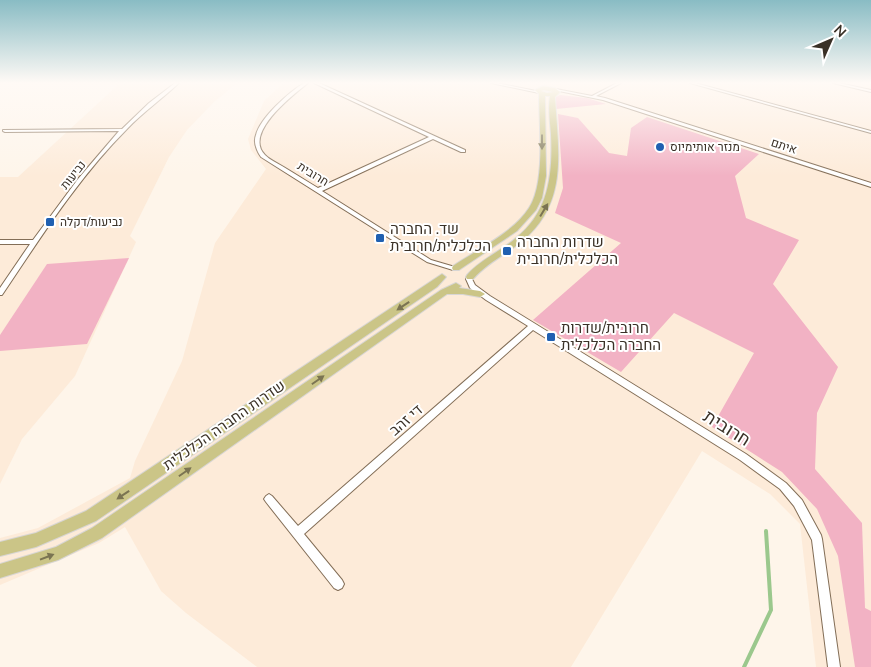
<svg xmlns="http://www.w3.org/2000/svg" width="871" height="667" font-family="'Nunito Sans',Heebo,sans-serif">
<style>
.built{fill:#fdebd9}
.green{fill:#f2b2c4}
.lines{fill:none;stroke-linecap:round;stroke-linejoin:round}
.stream{stroke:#9bc88d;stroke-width:4}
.minor-casing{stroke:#836e57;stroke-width:2}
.major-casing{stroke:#d8d6d4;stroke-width:2}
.minor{fill:#fff;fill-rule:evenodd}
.major{fill:#cbc587;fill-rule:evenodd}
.oneway{fill:#7b7452}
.poi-dot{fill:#2060b1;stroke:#fff;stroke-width:2}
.labels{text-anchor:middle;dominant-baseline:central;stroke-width:4;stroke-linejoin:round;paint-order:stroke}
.far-street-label{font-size:12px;fill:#3a3127;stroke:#fff}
.far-poi-label{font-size:12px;fill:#3a3127;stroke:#fff;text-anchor:start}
.poi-label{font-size:15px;fill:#3a3127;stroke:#fff;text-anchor:start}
.street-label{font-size:15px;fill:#3a3127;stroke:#fff}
.near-street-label{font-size:18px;fill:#3a3127;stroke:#fff}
</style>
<rect width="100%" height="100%" fill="#fef5ea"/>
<g class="built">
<polygon points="70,83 237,83 214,102 187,130 169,157 130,236 136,242 75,376 22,439 0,484 0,177 18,177 119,84"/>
<polygon points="283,83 871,83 871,667 816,667 800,524 770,494 702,451 571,667 257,667 186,613 161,591 125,527 99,543 0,585 0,538 38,528 130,478 135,461 182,361 215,243 266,169 251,150 248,139 264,101"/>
</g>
<g class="green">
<polygon points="560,95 587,98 606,104 556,109 556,97"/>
<polygon points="558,114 578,118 609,153 627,156 631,128 647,117 759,154 735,176 746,218 799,240 773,284 838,367 817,413 815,469 862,523 865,608 871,611 871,667 855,667 838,556 817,509 782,472 712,427 754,353 674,313 621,372 533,320 621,243 555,213 563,188"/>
<polygon points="129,258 87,344 0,351 0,335 47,264"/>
</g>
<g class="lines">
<polyline class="stream" points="744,667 771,610 766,531"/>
<g class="minor-casing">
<g id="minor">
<path d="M175,83H179C162,99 143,112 127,129C78,178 41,237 2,295H0V288L30,244H0V240H33L78,179L119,131L5,132L3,131V130L122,129L149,103Z"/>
<path d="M304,83H308C293,95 243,133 265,155C270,160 277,163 282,166C294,173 306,181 318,188L429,137L314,83H319L465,150V152H461L433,139L322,191L431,260L455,267L456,268L455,269L453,270L427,262L261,157C257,151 253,142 256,135C260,118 289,92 304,83Z"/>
<polygon points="491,83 497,83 541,92 539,93"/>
<polygon points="617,83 621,83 596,96 605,98 871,183 871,187 603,100 554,90 556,89 592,96"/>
<polygon points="690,83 695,83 871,131 871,133"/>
<polygon points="833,83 839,83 871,90 871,92"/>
<polygon points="467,277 471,277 475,285 490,296 746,454 786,483 802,500 821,535 822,539 840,667 828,667 812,540 794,506 780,489 740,460 533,330 304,534 342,580 344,584 342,588 338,590 334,588 266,502 264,499 266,496 269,494 272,496 298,526 528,326 486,300 470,288 466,279"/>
</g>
</g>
<g class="major-casing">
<g id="major">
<path d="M543,86L555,88L560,92L555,97C558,151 569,203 521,242C505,255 487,263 473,279H467L466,277L467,275C481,259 500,252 516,238C549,212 553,174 551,134C550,122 548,108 550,96H545L546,176L542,198L536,210L517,231L459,270H453L452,268L453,266C477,250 514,232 529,208C546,182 539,125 539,94L535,90ZM544,90L553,92L547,93L541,91Z"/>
<polygon points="442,274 446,277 437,287 96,521 36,547 0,556 0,542 36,533 86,511"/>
<polygon points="456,283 461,286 459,288 480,291 485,294 480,297 463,294 447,294 102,538 58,560 0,578 0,564 56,547 92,528 441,290"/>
</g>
</g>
<use href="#minor" class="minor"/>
<use href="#major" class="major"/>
</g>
<defs><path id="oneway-solid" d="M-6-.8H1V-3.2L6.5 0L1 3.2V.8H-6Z" transform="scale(1.25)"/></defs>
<g class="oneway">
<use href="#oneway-solid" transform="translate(542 142) rotate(90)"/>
<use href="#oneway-solid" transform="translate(544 210) rotate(-59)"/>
<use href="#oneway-solid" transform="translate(403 306) rotate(146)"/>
<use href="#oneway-solid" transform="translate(318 380) rotate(-35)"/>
<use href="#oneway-solid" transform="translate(185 472) rotate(-35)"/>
<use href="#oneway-solid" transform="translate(123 495) rotate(146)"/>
<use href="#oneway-solid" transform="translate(47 557) rotate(-21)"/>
</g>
<linearGradient id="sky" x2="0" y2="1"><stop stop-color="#89bcc4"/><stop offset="0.47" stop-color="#fffaf6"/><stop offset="1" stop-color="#fffaf6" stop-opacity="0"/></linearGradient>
<rect width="871" height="176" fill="url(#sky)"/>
<g class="poi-dot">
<circle cx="660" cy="147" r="5"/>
<rect x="45" y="217" width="10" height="10" rx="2.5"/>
<rect x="375" y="233" width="10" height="10" rx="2.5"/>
<rect x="502" y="246" width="10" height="10" rx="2.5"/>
<rect x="546" y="332" width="10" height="10" rx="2.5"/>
</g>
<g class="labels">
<g class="far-street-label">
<text transform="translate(784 146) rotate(18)">איתם</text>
<text transform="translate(313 174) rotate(32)">חרובית</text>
<text transform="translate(73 175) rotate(-51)">נביעות</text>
</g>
<g class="far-poi-label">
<text x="670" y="147">מנזר אותימיוס</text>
<text x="60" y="222">נביעות/דקלה</text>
</g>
<g class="poi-label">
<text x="390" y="229">שד. החברה<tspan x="390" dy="17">הכלכלית/חרובית</tspan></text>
<text x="517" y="242">שדרות החברה<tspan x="517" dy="17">הכלכלית/חרובית</tspan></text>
<text x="561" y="328">חרובית/שדרות<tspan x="561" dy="17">החברה הכלכלית</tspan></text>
</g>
<g class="street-label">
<text transform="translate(406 420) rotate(-41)">די זהב</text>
<text transform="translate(224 425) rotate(-35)">שדרות החברה הכלכלית</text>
</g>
<g class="near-street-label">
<text transform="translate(727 428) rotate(32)">חרובית</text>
</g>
</g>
<g transform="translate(831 40) rotate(45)" stroke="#ffffff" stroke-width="4" paint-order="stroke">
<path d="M0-4L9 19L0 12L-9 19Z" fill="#3a3127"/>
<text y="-8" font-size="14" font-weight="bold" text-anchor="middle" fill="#3a3127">N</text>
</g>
</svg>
